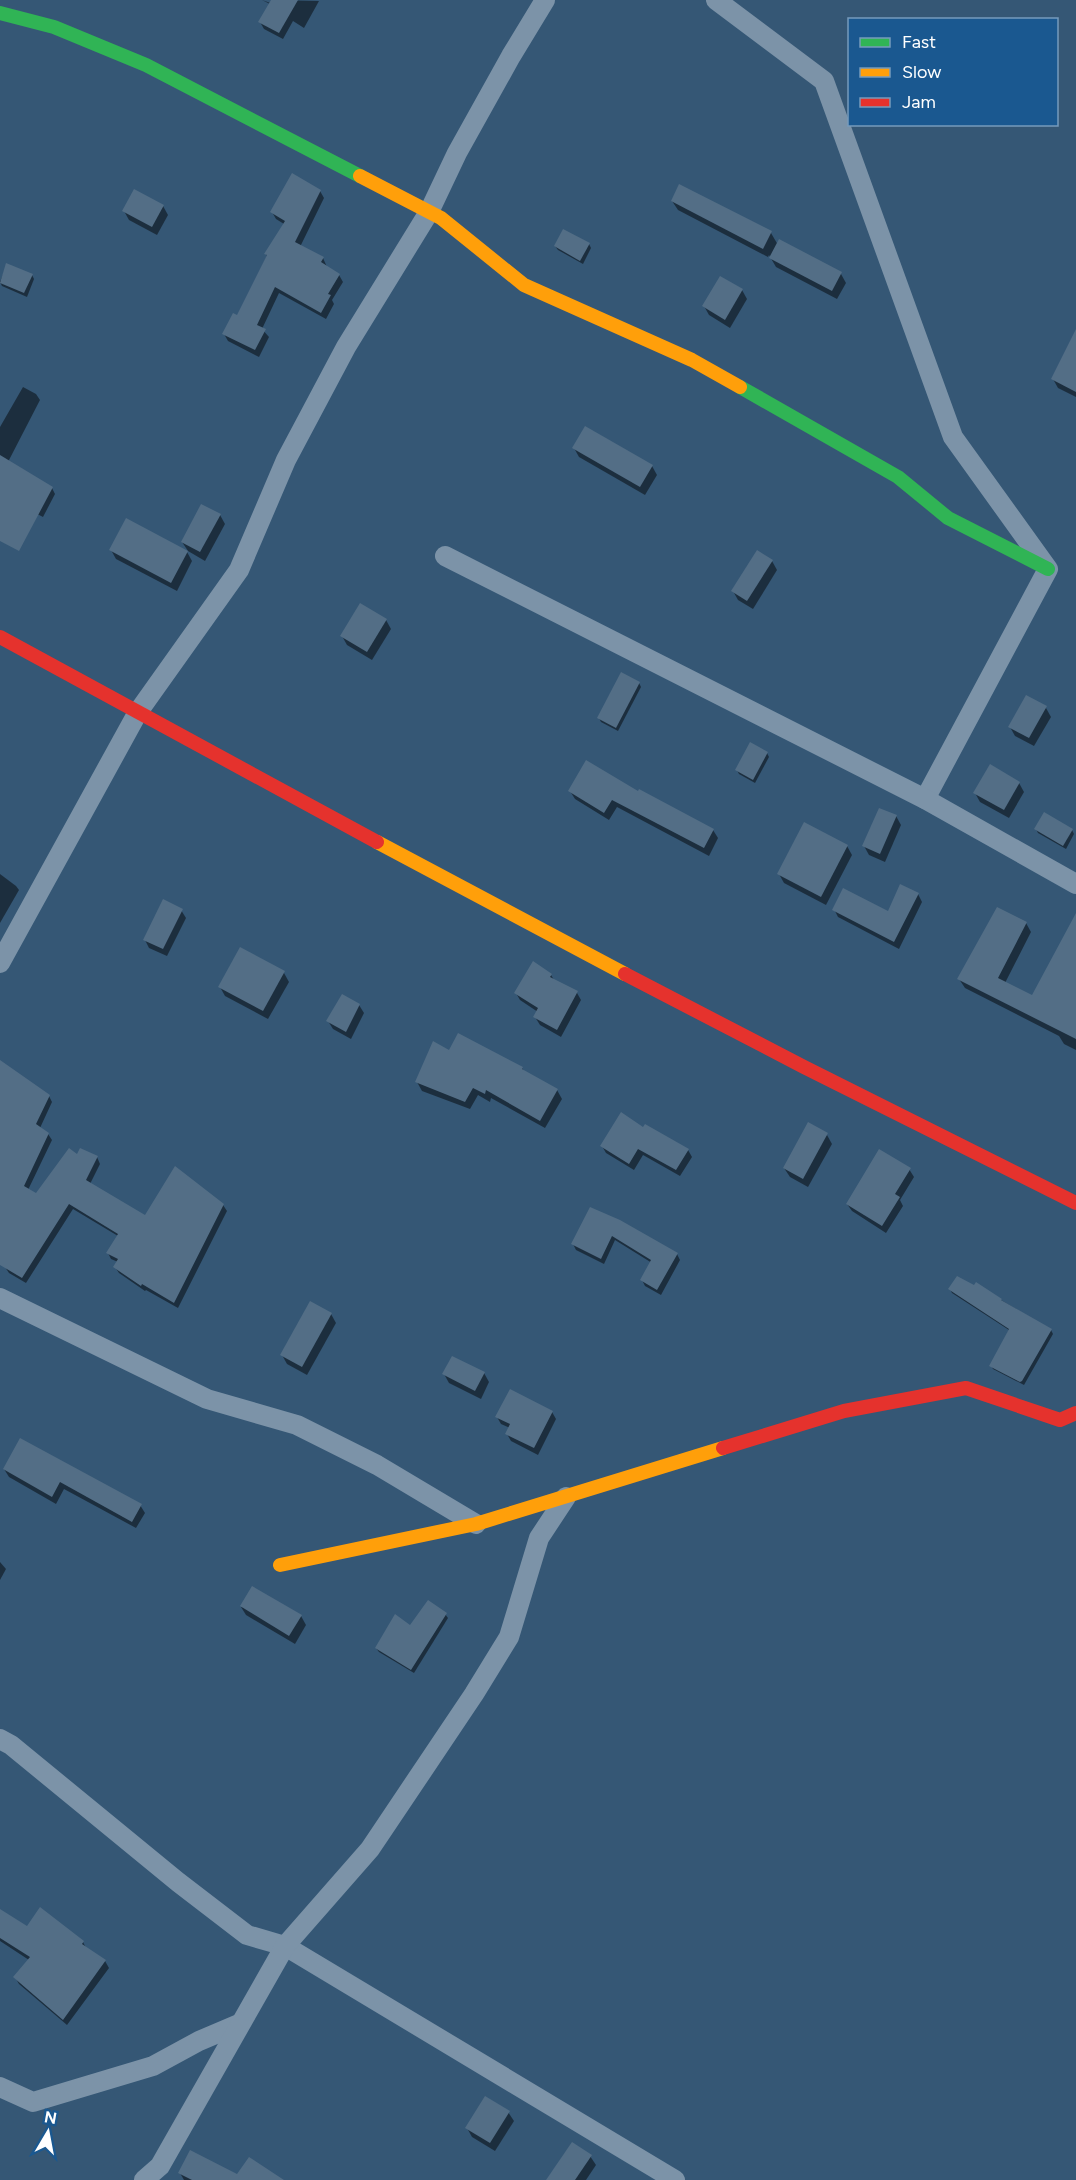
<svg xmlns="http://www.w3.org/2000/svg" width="1076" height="2180" font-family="Figtree,sans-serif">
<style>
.shadow{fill:#0007}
.building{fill:#536e86}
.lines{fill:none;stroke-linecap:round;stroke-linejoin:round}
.street{stroke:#7c93a8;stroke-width:20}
.fast{stroke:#30b455;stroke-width:14}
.slow{stroke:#ff9f0a;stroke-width:14}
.jam{stroke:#e5322d;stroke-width:14}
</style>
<rect width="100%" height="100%" fill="#355775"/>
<g class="shadow">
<polygon points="262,0 276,5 272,0 319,1 304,28 293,21 283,39 264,29 260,22 270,4"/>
<polygon points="320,191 324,198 300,247 323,258 327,267 339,275 343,282 332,300 334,304 326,319 279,293 262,329 269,337 259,357 228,341 224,334 238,317 267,256 266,254 284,224 276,219 272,212"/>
<polygon points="672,201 771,233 778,245 841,274 846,283 837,299 776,267 769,255 768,257 678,210"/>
<polygon points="163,206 168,215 157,235 129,220 124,211"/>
<polygon points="589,244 591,248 583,264 558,250 555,246"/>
<polygon points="7,265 32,275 34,279 27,297 2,286 0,282"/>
<polygon points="742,290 747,299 730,328 709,315 704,306"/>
<polygon points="1076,365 1076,397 1058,388 1053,379"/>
<polygon points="23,387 36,394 40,400 8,462 52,488 55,494 43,517 0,495 0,427"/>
<polygon points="574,448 652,466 657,475 645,495 579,457"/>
<polygon points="220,515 225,524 205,561 188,551 182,542"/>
<polygon points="111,550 187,552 192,561 177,591 116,559"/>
<polygon points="772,561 777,570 753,609 738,600 733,591"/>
<polygon points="386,620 391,629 372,660 347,645 342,636"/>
<polygon points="639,683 641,687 618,731 601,722 599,718"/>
<polygon points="1046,708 1051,717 1034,746 1015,736 1010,727"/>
<polygon points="767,753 769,757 755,783 739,774 737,770"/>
<polygon points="1019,783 1024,792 1009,818 980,802 975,793"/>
<polygon points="570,791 639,793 713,830 718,838 709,856 617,807 609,820 575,799"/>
<polygon points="896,816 901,825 885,862 869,855 864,846"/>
<polygon points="1036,829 1072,830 1074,834 1066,849 1038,833"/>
<polygon points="847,846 852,855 826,905 784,883 779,874"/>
<polygon points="0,874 16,886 19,890 0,923"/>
<polygon points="918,894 922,902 899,949 838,917 834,909 888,913"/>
<polygon points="181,910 186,918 167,956 149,948 145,940"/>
<polygon points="1026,923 1031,932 1005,983 1033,997 1076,924 1076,1050 1064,1044 1059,1036 965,988 959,979"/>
<polygon points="284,973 289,982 268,1019 225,996 220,987"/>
<polygon points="551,975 554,980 577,993 581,1000 561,1037 540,1025 535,1017 538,1012 520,1000 516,993"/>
<polygon points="359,1005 364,1013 351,1039 333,1029 328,1021"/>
<polygon points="449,1052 522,1068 524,1071 557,1090 562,1099 545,1128 491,1098 490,1102 478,1095 470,1109 422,1091 417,1082"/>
<polygon points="0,1062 49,1096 52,1102 40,1128 48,1134 52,1140 28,1190 37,1195 78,1156 97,1157 100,1164 90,1184 146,1217 223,1205 227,1211 178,1308 146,1290 145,1291 119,1273 115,1267 118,1262 111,1259 108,1253 118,1236 73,1209 26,1283 9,1273 5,1267 0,1242"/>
<polygon points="643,1129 688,1150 692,1157 680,1176 643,1155 634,1170 606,1153 602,1146"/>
<polygon points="827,1135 832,1144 808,1187 790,1177 784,1168"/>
<polygon points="909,1169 914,1177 900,1200 903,1206 886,1233 852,1211 847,1204"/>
<polygon points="620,1222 677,1254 680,1260 661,1295 645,1286 642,1280 652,1263 615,1240 604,1264 576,1250 573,1244"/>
<polygon points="950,1289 1001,1300 1051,1330 1053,1334 1024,1385 993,1369 991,1365 1009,1330 952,1293"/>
<polygon points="331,1314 336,1323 307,1375 287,1364 282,1355"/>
<polygon points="484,1373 489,1382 481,1399 449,1383 444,1374"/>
<polygon points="552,1412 556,1419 538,1455 511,1441 507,1434 510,1428 501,1424 497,1417"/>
<polygon points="21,1440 140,1505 145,1513 136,1528 64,1489 56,1504 9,1477 4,1469"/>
<polygon points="0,1562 6,1569 0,1580"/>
<polygon points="241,1607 301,1616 306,1625 295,1644 246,1615"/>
<polygon points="445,1614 448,1618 414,1673 379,1652 376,1648 410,1627"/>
<polygon points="0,1910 28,1928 83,1942 87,1950 105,1961 109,1968 67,2025 19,1984 15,1977 29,1960 0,1941"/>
<polygon points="508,2112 514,2121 495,2151 472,2137 467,2128"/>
<polygon points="590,2156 596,2165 586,2180 551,2180"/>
<polygon points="180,2173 238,2176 274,2180 184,2180"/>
</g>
<g class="building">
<polygon points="271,0 298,0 279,33 258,22"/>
<polygon points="292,173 321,190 295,242 324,257 321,262 340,274 328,294 331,295 321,313 275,287 257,325 266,329 255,350 222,334 233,313 237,315 267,255 264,254 285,221 270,212"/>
<polygon points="679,184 772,231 763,249 671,201"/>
<polygon points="134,189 164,205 152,227 122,211"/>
<polygon points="563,229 590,243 580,261 554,246"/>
<polygon points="779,239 842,272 832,291 769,258"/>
<polygon points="6,263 33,274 24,293 0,283"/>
<polygon points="720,276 743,289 725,320 702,306"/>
<polygon points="1076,329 1076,392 1051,379"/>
<polygon points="585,426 653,465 640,487 572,448"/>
<polygon points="0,455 53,487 19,551 0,541"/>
<polygon points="201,504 221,514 200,552 181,542"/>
<polygon points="126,518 188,551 171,583 109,550"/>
<polygon points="757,550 773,560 747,601 731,591"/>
<polygon points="360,603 387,619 367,652 340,636"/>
<polygon points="621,672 640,682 616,728 597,718"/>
<polygon points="1026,695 1047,706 1029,738 1008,727"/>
<polygon points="750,742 768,752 753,780 735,770"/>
<polygon points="586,760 638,791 639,789 714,829 704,848 612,800 604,813 568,791"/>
<polygon points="990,764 1020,782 1004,810 973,793"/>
<polygon points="879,808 897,815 880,854 862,846"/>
<polygon points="1044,812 1073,829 1063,846 1034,829"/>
<polygon points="804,822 848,845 821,897 777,874"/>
<polygon points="900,884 919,893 894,942 832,910 843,888 888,911"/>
<polygon points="163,899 183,909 163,949 143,940"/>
<polygon points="997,907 1027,922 998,978 1032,995 1076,913 1076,1039 957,979"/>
<polygon points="240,947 285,971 263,1011 218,987"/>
<polygon points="533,961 552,974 550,977 578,991 557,1030 533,1017 538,1008 514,993"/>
<polygon points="342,994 360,1004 346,1032 326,1021"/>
<polygon points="458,1033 523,1067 522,1069 558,1089 540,1121 486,1090 485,1094 473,1088 465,1102 415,1082 433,1041 449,1050"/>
<polygon points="0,1060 50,1095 36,1124 49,1133 24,1186 36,1193 69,1148 77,1154 80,1148 98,1156 86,1180 145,1215 175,1166 224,1204 174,1303 142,1284 141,1286 113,1267 118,1259 106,1253 118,1234 69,1204 22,1278 0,1265"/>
<polygon points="621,1112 643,1127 645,1124 689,1149 676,1170 638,1149 629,1164 600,1146"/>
<polygon points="808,1122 828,1133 803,1179 783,1168"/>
<polygon points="879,1149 911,1168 895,1194 900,1197 882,1226 846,1204"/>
<polygon points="590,1207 620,1220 619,1222 620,1220 678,1253 657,1290 640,1280 651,1260 612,1236 601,1259 571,1244"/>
<polygon points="957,1276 974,1285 976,1282 1002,1299 1001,1300 1052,1329 1022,1381 1020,1382 989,1366 1009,1329 948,1289"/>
<polygon points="310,1301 332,1313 302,1367 280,1355"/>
<polygon points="452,1356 485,1372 475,1391 442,1374"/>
<polygon points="510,1389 553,1411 534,1448 505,1434 510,1424 495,1417"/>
<polygon points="20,1438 142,1504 132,1522 60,1482 52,1497 3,1469"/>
<polygon points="252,1586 302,1615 289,1636 240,1606"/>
<polygon points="428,1600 447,1613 411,1670 375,1648 395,1614 410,1625"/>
<polygon points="40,1907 84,1941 82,1944 106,1960 63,2020 13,1977 30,1957 0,1938 0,1909 27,1926"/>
<polygon points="485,2096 510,2111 490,2143 465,2128"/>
<polygon points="572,2142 592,2155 575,2180 546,2180"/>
<polygon points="190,2150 237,2174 249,2157 284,2180 192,2180 178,2173"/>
</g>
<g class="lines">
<g class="street">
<polyline points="716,0 824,81 953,437 1048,569 925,799"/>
<polyline points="445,556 925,799 1076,884"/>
<polyline points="0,963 138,712 239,570 286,460 346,347 429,212 457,153 511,56 545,0"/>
<polyline points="0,1298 207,1399 297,1425 377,1465 476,1524"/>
<polyline points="0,1739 11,1745 178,1882 247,1935 285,1946 675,2180"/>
<polyline points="0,2087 33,2102 153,2066 199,2041 239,2024"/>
<polyline points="144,2180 160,2166 285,1946 370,1849 474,1694 509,1637 539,1538 566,1497"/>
</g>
<g class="fast">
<polyline points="0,13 54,27 146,65 360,176"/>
<polyline points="740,387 898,477 948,518 1048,569"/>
</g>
<g class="slow">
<polyline points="360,176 441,218 524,285 692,360 740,387"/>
<polyline points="377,842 625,974"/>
<polyline points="280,1565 476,1524 723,1448"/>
</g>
<g class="jam">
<polyline points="0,637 377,842"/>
<polyline points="625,974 804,1067 1076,1203"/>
<polyline points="723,1448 844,1411 966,1388 1060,1420 1076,1413"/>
</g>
</g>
<rect x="848" y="18" width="210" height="108" fill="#1a5890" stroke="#769bbc" stroke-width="1.5"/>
<rect x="860" y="38" width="30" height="9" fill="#30b455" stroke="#769bbc" stroke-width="1.5"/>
<text x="902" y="48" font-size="18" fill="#ffffff">Fast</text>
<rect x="860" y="68" width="30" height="9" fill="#ff9f0a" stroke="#769bbc" stroke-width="1.5"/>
<text x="902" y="78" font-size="18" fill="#ffffff">Slow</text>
<rect x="860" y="98" width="30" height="9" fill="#e5322d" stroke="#769bbc" stroke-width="1.5"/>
<text x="902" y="108" font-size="18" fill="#ffffff">Jam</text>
<g transform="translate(48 2132) rotate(10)" stroke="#1a5890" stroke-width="4.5" paint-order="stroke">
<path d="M0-4.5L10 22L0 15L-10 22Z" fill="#ffffff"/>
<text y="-9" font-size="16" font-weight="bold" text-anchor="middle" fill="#ffffff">N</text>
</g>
</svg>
